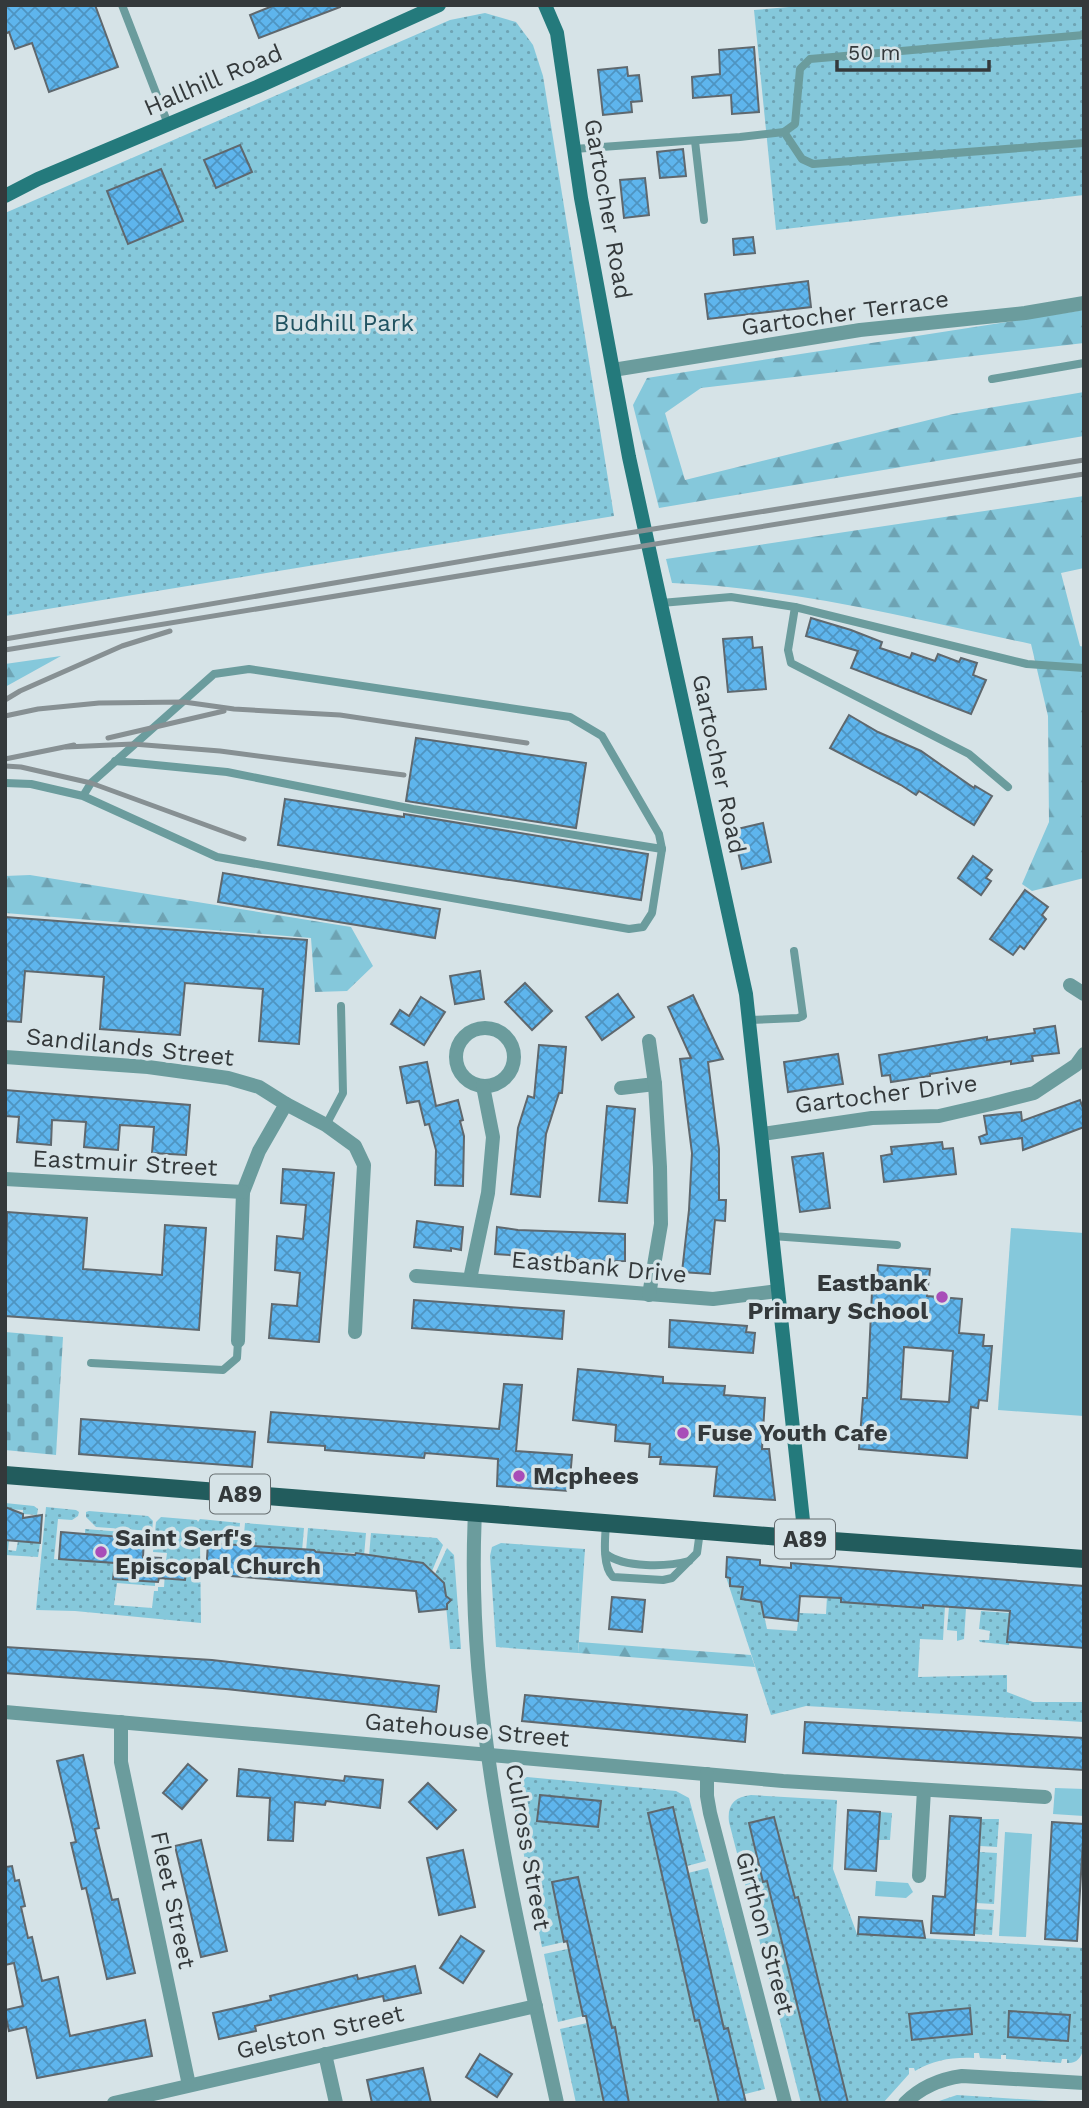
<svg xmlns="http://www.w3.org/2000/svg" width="1089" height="2108" font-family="'Work Sans',sans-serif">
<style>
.grass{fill:#85c8db}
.forest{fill:url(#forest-firs)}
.cemetery{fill:url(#cemetery-stones)}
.park{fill:url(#park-dots);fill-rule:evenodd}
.building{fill:url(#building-cross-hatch);stroke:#5f686e;stroke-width:2;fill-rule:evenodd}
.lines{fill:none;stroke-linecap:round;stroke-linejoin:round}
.lane{stroke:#6b9c9d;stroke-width:8}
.street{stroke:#6b9c9d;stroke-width:14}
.secondary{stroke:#247a7c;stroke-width:14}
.primary{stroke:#225c5d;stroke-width:18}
.rail{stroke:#879093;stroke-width:5}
.poi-dot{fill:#a84db8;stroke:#d6e3e7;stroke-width:2.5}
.labels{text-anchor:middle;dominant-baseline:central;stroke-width:7;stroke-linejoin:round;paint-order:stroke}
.shield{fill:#d6e3e7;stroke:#656c6f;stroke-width:2}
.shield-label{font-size:23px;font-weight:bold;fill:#34393b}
.street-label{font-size:24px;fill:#34393b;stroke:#d6e3e7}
.park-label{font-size:24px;fill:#205361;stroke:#d6e3e7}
.poi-label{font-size:24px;font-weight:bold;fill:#34393b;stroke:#d6e3e7;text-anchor:start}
</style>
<defs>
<pattern id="forest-firs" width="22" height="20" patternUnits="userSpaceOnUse" patternTransform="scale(1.75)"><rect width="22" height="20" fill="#85c8db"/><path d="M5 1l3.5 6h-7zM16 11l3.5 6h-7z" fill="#6ea3b3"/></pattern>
<pattern id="cemetery-stones" width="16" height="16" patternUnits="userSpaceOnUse" patternTransform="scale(1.75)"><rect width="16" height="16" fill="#85c8db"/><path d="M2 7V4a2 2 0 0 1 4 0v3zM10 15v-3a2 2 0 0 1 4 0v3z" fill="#6ea3b3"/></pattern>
<pattern id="park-dots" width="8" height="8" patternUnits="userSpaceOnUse" patternTransform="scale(1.75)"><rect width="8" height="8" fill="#85c8db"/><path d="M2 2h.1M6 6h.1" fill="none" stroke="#6ea3b3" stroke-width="1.8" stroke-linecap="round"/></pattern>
<pattern id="building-cross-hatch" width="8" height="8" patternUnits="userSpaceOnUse" patternTransform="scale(1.75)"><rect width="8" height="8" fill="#5eb5ed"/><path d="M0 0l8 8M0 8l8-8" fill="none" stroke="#4e94c1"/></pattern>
</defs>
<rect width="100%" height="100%" fill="#d6e3e7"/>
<g class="grass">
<polygon points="1011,1228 1084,1233 1084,1416 998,1410"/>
<polygon points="1055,1788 1084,1789 1084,1816 1053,1814"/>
<polygon points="1005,1832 1032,1834 1026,1937 999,1936"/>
<polygon points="876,1881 908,1883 913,1892 906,1898 875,1896"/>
</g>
<g class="forest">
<polygon points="1084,310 1084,343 701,388 665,413 685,480 953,414 1084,392 1084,436 659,508 633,405 647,378"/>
<path d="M1084,496V568L1061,573L1080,646L1084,647V878L1032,891L1022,884L1049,822L1048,716L1031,644C912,619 794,588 672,583L666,559Z"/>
<polygon points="61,656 5,687 5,664"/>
<polygon points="30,875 351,927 373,966 347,991 315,992 311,938 5,913 5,876"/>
<polygon points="579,1642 751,1655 755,1667 578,1653"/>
</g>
<polygon class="cemetery" points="5,1332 63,1337 56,1455 5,1450"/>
<g class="park">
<polygon points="813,5 1084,5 1084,195 776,230 754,10"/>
<polygon points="485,13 516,22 533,45 543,76 614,516 5,616 5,213 450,20"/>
<polygon points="5,1503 34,1506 38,1509 37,1515 23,1514 23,1510 5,1509"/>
<polygon points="46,1507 76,1510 79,1512 78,1516 72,1520 58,1519 54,1559 115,1563 114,1579 155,1582 155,1586 117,1583 114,1605 152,1608 154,1591 158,1591 158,1587 164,1587 165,1573 167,1579 185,1580 186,1565 168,1563 167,1569 165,1569 167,1553 153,1552 156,1522 161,1517 197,1520 198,1522 200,1519 240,1523 238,1546 231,1543 200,1543 201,1623 75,1611 36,1610"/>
<polygon points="89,1511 148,1516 153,1521 152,1531 96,1527 86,1517 86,1512"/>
<polygon points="245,1523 304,1528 302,1551 299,1549 293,1550 246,1544 243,1546"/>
<polygon points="308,1528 366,1533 364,1556 357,1553 316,1552 314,1550 306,1551"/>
<polygon points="85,1529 123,1532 122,1537 85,1534"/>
<path d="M371,1533L437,1538L443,1545L432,1571C421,1561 410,1560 398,1561V1559L372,1555L369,1556Z"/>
<polygon points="6,1540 9,1541 8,1550 16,1551 18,1541 40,1543 38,1557 5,1555"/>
<polygon points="501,1543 585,1549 578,1653 496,1647 490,1556 492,1547"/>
<polygon points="447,1548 454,1555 461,1649 450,1649 444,1583 435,1574"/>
<polygon points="726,1577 730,1578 730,1586 743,1587 742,1599 755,1601 757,1583 767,1629 797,1631 799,1613 826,1614 827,1597 841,1598 842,1602 923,1608 923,1605 945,1606 943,1640 920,1639 918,1677 1007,1675 1007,1692 1033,1702 1084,1702 1084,1722 806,1706 771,1715"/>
<polygon points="949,1607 966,1608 964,1639 957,1641 957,1631 947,1630"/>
<polygon points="981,1611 1010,1613 1009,1645 980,1642 979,1640 989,1640 990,1631 979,1629"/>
<path d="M527,1777L676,1791L689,1798L706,1861L687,1866L673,1807L648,1813L664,1879L708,1868L765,2089L722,2100V2103H629L627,2095L592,2103H576L560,2029L610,2018L596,1951L570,1957L583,2016L558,2022L544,1954L591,1944L577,1877L552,1882L564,1942L542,1947L513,1799L516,1784ZM540,1795L600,1801L598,1827L538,1821ZM690,1881L705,1940L680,1946ZM706,1955L721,2014L696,2021L681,1962ZM615,2027L627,2087L602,2092L590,2033ZM728,2028L742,2087L717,2094L703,2035Z"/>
<path d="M751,1795L837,1800L833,1869L857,1934L1084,1948L1083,2050C1081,2058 1076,2064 1067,2063V2059H1062L1061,2063L1006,2059V2055H1001V2059L980,2058L979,2053H974V2058C952,2057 934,2060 915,2071L914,2068H909V2074L883,2103H848L836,2057L821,2103H801L729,1822C727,1805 734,1797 751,1795ZM774,1817L789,1876L749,1823ZM773,1903L812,1956L787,1962ZM818,1977L833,2036L807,2042L793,1983ZM969,2008L972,2034L912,2040L909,2014ZM1009,2011L1069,2015L1068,2041L1008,2037Z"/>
<polygon points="880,1812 892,1813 890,1840 878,1840"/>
<polygon points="981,1819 999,1819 997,1847 980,1846"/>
<polygon points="979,1852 997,1853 994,1904 976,1903"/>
<polygon points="976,1909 994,1910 992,1935 974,1934"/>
<polygon points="957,2095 1080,2103 933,2103"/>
</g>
<g class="building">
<polygon points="5,5 95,5 118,67 49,92 32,43 15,49 9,32 5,34"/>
<polygon points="275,5 340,5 340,7 259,38 250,15"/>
<polygon points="754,47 759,112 732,114 731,95 693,98 692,77 720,74 719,50"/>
<polygon points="627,67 628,76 639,75 642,101 631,102 632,112 603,115 598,70"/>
<polygon points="240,145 252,172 216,188 204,160"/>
<polygon points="683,149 686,176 660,178 657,152"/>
<polygon points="161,169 183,221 128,244 107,191"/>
<polygon points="645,178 649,215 624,218 620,180"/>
<polygon points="753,237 755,253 734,255 733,239"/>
<polygon points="808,281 811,307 708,319 705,294"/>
<polygon points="811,618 851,630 882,642 880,648 910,658 912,653 935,661 938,654 959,662 961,658 977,663 973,675 986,680 971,714 851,668 858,651 806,636"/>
<polygon points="752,637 753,648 762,647 766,689 728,692 723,639"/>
<polygon points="849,715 878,732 921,751 974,788 975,786 992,796 974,825 919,791 916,795 901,785 830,748"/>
<polygon points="416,738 586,763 576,828 406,801"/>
<polygon points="285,799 404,817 404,814 648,854 641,900 278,845"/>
<polygon points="763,823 771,862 742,869 733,830"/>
<polygon points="973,856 992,870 986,878 991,881 981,895 958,878"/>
<polygon points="223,873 440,909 435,938 218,902"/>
<polygon points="1025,890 1048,907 1042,915 1046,919 1024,949 1020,946 1013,955 990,939"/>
<polygon points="5,917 307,940 299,1044 259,1041 263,989 185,983 180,1035 100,1029 104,977 25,971 21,1022 5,1021"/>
<polygon points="480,971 484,999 455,1004 450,976"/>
<polygon points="525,983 552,1011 532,1030 505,1002"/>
<polygon points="618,994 634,1017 602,1040 586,1017"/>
<polygon points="693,995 723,1059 708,1062 719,1149 719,1200 726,1200 725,1221 715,1220 710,1274 682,1272 689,1210 692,1153 680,1059 691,1058 668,1007"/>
<polygon points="421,997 445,1012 424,1045 391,1024 400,1010 409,1016"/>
<polygon points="1055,1026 1059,1053 1032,1056 1033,1061 1011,1064 1011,1061 930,1074 930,1076 891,1082 890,1075 882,1076 879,1055 987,1037 987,1040 1035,1033 1034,1029"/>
<polygon points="539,1045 566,1047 562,1093 559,1093 546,1134 540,1197 511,1194 518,1128 528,1096 534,1098"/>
<polygon points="838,1054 843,1084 788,1092 784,1062"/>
<polygon points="427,1062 436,1106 458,1100 463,1120 460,1121 464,1136 463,1186 435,1185 436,1150 429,1124 425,1125 419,1101 407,1103 400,1067"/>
<polygon points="5,1090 190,1105 186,1155 152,1153 154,1127 120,1125 118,1150 84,1147 86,1122 52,1120 51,1145 17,1142 19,1117 5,1116"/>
<polygon points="1080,1100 1084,1111 1084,1127 1023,1150 1022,1138 981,1144 979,1137 987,1134 984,1116 1021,1112 1022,1121"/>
<polygon points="607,1106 635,1109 627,1203 599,1201"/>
<polygon points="942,1142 943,1149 953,1148 956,1174 884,1182 881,1156 892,1154 891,1147"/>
<polygon points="823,1153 830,1208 800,1212 792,1157"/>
<polygon points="283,1169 334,1173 319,1342 269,1338 272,1304 297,1306 300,1273 275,1270 277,1236 303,1239 306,1205 281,1203"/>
<polygon points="7,1212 87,1218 83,1269 162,1275 165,1225 206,1228 199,1330 5,1316"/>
<polygon points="417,1221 463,1227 461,1250 451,1248 451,1251 414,1247"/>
<polygon points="497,1227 518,1230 625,1234 625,1261 581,1262 581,1260 495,1254"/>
<path d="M878,1265L930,1269L927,1296L962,1299L959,1333L984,1335L983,1346H992L987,1401L979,1400L978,1408L971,1407L967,1458L859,1449L863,1398H867L872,1292L876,1293ZM904,1347L953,1351L949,1402L901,1399Z"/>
<polygon points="414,1300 564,1311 562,1339 412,1328"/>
<polygon points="670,1320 747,1326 746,1332 755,1333 753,1353 669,1347"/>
<polygon points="578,1369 663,1377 663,1383 725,1386 724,1395 765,1398 762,1449 769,1449 775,1500 714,1496 717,1467 660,1464 661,1457 649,1457 650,1444 615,1441 616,1425 573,1420"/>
<polygon points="504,1384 522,1385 516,1451 572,1455 569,1491 497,1486 498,1459 425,1453 424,1458 325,1450 325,1446 268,1442 271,1412 499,1429"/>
<polygon points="81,1419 255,1432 252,1467 79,1454"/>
<polygon points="5,1507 23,1514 23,1518 42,1515 40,1543 5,1540"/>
<polygon points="61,1532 144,1539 143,1557 161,1558 160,1563 187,1565 185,1580 159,1578 158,1582 113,1579 115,1563 59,1559"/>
<polygon points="208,1543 314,1550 316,1552 355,1555 356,1553 423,1563 444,1583 446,1596 451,1600 447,1604 447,1609 419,1612 416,1591 206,1574"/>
<polygon points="727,1557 760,1560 760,1565 791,1568 791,1563 1084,1586 1084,1648 1007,1642 1010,1611 923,1605 923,1608 841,1602 841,1598 800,1596 798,1621 764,1617 761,1602 741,1599 743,1587 730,1586 730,1578 726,1577"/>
<polygon points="612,1597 645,1600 642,1632 609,1629"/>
<polygon points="5,1647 212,1660 439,1686 436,1712 226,1689 5,1673"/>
<polygon points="525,1695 747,1715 745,1742 522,1721"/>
<polygon points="805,1722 1084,1738 1084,1770 803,1753"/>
<polygon points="83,1755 99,1828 95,1829 112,1900 118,1899 135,1973 107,1979 86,1888 82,1889 71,1843 76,1842 57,1761"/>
<polygon points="188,1764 207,1780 182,1809 163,1793"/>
<polygon points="239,1769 344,1781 345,1776 383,1780 380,1808 326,1801 325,1805 295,1802 293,1841 268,1840 270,1798 237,1796"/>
<polygon points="428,1783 456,1810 437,1829 409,1802"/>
<polygon points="540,1795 601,1801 598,1827 537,1821"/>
<polygon points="673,1807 724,2029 728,2028 746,2103 719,2103 699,2020 695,2021 648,1813"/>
<polygon points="848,1810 880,1812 876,1871 845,1869"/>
<polygon points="950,1816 981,1818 974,1935 931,1933 933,1896 945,1897"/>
<polygon points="774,1817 795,1898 798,1897 848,2103 821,2103 767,1881 763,1882 749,1823"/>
<polygon points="1052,1822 1084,1824 1077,1941 1045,1939"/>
<polygon points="201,1840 227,1951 201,1957 175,1846"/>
<polygon points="463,1850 475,1907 439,1915 427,1858"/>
<polygon points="12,1866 15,1881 19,1880 25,1906 21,1907 28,1938 32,1937 42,1981 58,1977 70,2036 145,2020 152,2056 37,2078 26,2027 9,2031 5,2013 5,2010 23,2006 14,1963 5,1965 5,1867"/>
<polygon points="578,1877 612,2028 615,2027 629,2103 604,2103 586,2016 583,2016 567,1941 564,1942 552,1882"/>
<polygon points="859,1917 922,1921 925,1938 858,1934"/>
<polygon points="461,1936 484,1951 463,1983 440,1968"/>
<polygon points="415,1966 421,1993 384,2001 383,1996 310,2013 255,2026 256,2031 219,2039 213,2013 271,2000 270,1996 357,1975 358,1979"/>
<polygon points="970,2008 972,2034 912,2040 909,2014"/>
<polygon points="1009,2011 1070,2015 1068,2041 1008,2037"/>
<polygon points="480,2054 512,2074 497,2097 466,2077"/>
<polygon points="423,2068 431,2103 372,2103 367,2080"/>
</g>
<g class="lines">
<g class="lane">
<polyline points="122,5 168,124"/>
<polyline points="784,132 802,159 813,164 1084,143"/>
<polyline points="695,141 704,220"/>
<polyline points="574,149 740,137 784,132 795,124 800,69 810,59 1084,35"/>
<polyline points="992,379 1084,363"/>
<polyline points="661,603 731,597 795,607 1027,664 1084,668"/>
<polyline points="795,607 788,650 791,663 969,754 1008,787"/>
<polyline points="115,761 227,772 413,809 662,849"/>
<polyline points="5,783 31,784 83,796 217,857 629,929 643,927 652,913 662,849 659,834 602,736 570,717 249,669 214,674 91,783 83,796"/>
<polyline points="749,1020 798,1018 803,1016 794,951"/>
<polyline points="326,1125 343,1093 341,1006"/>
<polyline points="772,1236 897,1245"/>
<polyline points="91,1363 223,1370 237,1358 238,1341"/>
<path d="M606,1524C605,1539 602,1566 613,1577L663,1580L672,1578L697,1553L700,1531"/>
<path d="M606,1554C624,1568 667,1567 689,1561"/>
</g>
<g class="street">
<polyline points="613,370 860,330 1025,313 1084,303"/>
<polyline points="1070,985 1084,994"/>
<circle cx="485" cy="1057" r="29"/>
<polyline points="5,1057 148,1067 228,1078 259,1087 286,1104 259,1151 243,1192 238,1341"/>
<polyline points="621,1088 655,1084"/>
<polyline points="286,1104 326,1125 355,1146 364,1165 355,1332"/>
<polyline points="762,1134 872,1118 939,1116 991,1104 1034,1093 1076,1065 1084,1054"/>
<polyline points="5,1179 243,1192"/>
<polyline points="416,1276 713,1299 778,1291"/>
<polyline points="470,1279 488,1193 493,1137 483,1086"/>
<polyline points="649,1295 661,1224 660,1167 655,1084 649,1041"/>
<path d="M475,1513C465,1713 515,1910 557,2103"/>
<polyline points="5,1712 783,1781 1045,1797"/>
<polyline points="121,1722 121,1762 189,2085"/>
<polyline points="707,1774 707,1796 710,1813 785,2103"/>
<polyline points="919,1876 924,1790"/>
<polyline points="325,2054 336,2103"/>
<polyline points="114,2103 536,2006"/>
<path d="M905,2103C921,2087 940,2079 962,2076L1084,2083"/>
</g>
<g class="secondary">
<polyline points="545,5 557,33 581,198 629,457 746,994 805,1539"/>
<polyline points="5,196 38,179 257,87 439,5"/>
</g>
<polyline class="primary" points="5,1475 805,1539 1084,1559"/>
<g class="rail">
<polyline points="5,639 616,535 1084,460"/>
<polyline points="5,650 1084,474"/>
<polyline points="5,700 20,691 122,646 170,631"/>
<polyline points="5,716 38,709 99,703 184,702 234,709 340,715 527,743"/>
<polyline points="108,738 224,711"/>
<polyline points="66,747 133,744 220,751 404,775"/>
<polyline points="5,759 74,745"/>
<polyline points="5,766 21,767 91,783 244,839"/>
</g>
</g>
<g class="poi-dot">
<circle cx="942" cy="1297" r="7"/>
<circle cx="683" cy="1433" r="7"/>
<circle cx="519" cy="1476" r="7"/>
<circle cx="101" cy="1552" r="7"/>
</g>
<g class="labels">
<g class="shield">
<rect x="210" y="1474.5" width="60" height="39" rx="5"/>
<rect x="775" y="1519.5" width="60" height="39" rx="5"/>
</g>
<g class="shield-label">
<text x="240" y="1494">A89</text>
<text x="805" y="1539">A89</text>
</g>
<g class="street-label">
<text transform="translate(213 80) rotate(-23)">Hallhill Road</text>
<text transform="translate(608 209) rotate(80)">Gartocher Road</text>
<text transform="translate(845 313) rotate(-8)">Gartocher Terrace</text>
<text transform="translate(719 764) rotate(78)">Gartocher Road</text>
<text transform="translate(130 1047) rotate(6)">Sandilands Street</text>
<text transform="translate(886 1094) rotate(-7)">Gartocher Drive</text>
<text transform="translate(125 1163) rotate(3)">Eastmuir Street</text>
<text transform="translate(599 1267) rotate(5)">Eastbank Drive</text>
<text transform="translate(467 1730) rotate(5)">Gatehouse Street</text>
<text transform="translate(528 1847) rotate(80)">Culross Street</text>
<text transform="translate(173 1900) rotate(78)">Fleet Street</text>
<text transform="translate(765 1933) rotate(75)">Girthon Street</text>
<text transform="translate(320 2032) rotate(-13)">Gelston Street</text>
</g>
<g class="park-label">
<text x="344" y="323">Budhill Park</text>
</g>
<g class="poi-label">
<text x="928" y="1283" text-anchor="end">Eastbank<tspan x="928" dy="28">Primary School</tspan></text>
<text x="697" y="1433">Fuse Youth Cafe</text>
<text x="533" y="1476">Mcphees</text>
<text x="115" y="1538">Saint Serf's<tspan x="115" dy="28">Episcopal Church</tspan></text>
</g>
</g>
<rect width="1089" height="2108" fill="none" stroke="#34393b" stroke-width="14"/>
<path d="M837 60v10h152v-10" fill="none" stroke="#34393b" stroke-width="3.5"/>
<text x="848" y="60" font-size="21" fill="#34393b" stroke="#d6e3e7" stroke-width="5" paint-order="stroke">50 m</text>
</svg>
